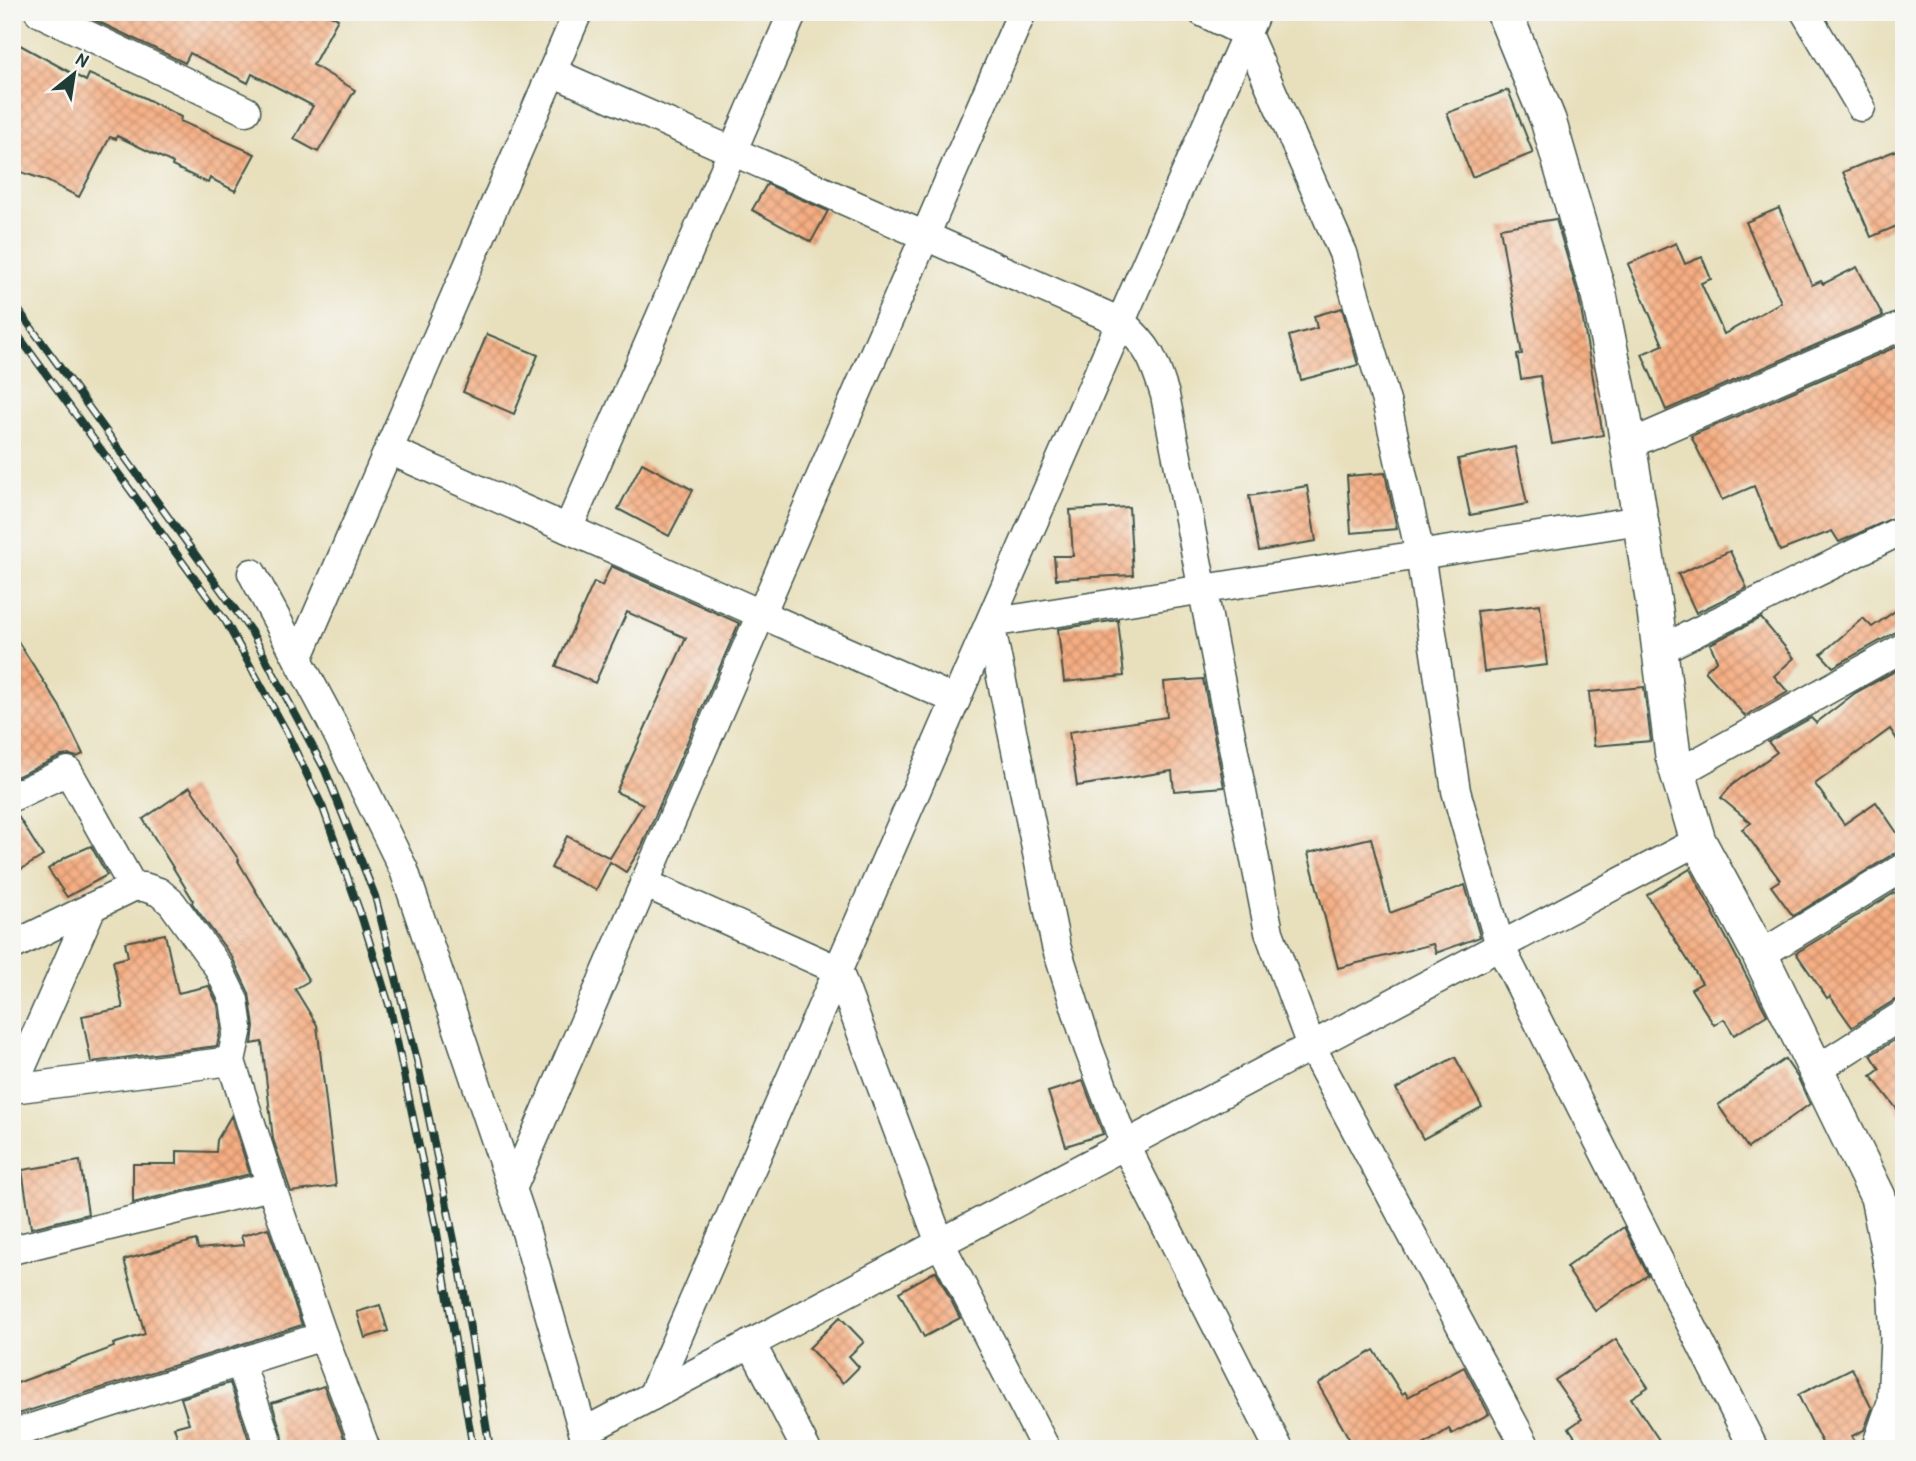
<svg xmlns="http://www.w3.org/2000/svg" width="1916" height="1461" font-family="'Patrick Hand',sans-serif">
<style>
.building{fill:url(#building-cross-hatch)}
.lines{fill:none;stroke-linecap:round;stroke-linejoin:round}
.minor-casing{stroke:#3d5549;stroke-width:31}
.tertiary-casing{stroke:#3d5549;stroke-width:38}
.minor{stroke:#fff;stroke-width:28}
.tertiary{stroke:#fff;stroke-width:35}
.rail-casing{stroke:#1f3d34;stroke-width:8}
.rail{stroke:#f6f6f2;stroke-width:5;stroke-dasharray:16;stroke-linecap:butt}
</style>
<defs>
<pattern id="building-cross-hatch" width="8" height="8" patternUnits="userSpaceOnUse" patternTransform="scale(1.75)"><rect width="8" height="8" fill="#f6ad81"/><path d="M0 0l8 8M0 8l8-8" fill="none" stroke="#c78e6a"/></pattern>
</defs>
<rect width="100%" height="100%" fill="#f6f6f2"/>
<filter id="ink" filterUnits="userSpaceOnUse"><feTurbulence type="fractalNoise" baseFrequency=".0143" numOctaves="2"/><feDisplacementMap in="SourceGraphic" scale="14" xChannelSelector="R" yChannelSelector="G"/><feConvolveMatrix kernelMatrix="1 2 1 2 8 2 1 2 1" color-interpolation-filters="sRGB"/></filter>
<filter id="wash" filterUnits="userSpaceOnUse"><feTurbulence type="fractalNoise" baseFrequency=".00686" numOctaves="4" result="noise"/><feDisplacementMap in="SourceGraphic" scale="28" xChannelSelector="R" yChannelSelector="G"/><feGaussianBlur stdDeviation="1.57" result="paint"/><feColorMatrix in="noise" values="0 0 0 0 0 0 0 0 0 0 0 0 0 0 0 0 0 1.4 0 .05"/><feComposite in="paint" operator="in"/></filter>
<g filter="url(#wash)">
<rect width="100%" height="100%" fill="#e8e0bd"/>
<g id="blocks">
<g class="building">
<polygon points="78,12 217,12 233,20 237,12 325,12 338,19 313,65 355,90 318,152 294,139 313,106 252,74 248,83 190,53 185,63"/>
<polygon points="20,45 86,81 89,74 143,97 181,117 180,121 255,154 235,191 210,178 208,183 172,166 173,163 117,136 116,139 110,137 79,197 45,180 12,169 12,59"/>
<polygon points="1508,90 1533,153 1472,177 1447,113"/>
<polygon points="1904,147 1904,223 1871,237 1843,172"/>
<polygon points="767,184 828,211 811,242 752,210"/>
<polygon points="1779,208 1812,285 1821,281 1823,284 1857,267 1883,316 1666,410 1642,354 1663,345 1628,264 1676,243 1685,264 1702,257 1711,279 1701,283 1724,334 1781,302 1746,222"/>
<polygon points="1556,219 1579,298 1603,435 1552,444 1540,376 1521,379 1517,355 1522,354 1500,228"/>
<polygon points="1342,308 1358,365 1301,380 1289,336 1317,328 1314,316"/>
<polygon points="487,334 538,355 514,414 463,392"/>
<polygon points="1898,346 1904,356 1904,513 1839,542 1832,531 1780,551 1754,486 1722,500 1691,436"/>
<polygon points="1515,447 1527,504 1470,515 1458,459"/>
<polygon points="642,463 693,490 669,536 618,509"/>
<polygon points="1385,473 1397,529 1351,533 1347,476"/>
<polygon points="1307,486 1316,541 1259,551 1249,496"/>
<polygon points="1129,507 1133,575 1056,579 1054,556 1073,556 1070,510"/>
<polygon points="1730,551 1747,588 1696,613 1678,574"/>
<polygon points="611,566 739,623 642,846 626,872 610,862 596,890 551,868 567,836 610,858 643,804 616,792 686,638 627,612 595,683 556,666 594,582 602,586"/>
<polygon points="1540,604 1547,665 1484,672 1477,611"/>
<polygon points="1904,605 1904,630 1896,632 1833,667 1821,654 1863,618 1872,627"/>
<polygon points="1761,618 1794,658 1774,676 1788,692 1745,716 1705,671 1717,660 1710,644"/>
<polygon points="1118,620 1124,676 1064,682 1058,629"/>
<polygon points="12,632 60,707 83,754 77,757 70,755 61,756 12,779"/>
<polygon points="1904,666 1904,750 1890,729 1815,784 1844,824 1876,802 1904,843 1904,850 1895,853 1793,916 1771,886 1780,880 1742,829 1751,823 1721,798 1732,785 1777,752 1768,742 1811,718 1816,723 1855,693"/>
<polygon points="1203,679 1224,787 1174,791 1172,771 1077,786 1069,732 1167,717 1164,682"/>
<polygon points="1644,687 1651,741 1594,746 1589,692"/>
<polygon points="190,787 239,860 238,861 309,981 295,989 317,1025 336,1186 291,1192 273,1139 262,1042 252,1044 254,1026 249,993 232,957 192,903 193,900 143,819"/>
<polygon points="12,813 16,813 43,856 12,875"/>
<polygon points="1371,838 1390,913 1465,885 1480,937 1436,953 1433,944 1338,968 1308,853"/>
<polygon points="91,846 107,875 67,897 48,869 66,857"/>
<polygon points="1690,869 1767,1015 1734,1035 1724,1019 1714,1025 1691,989 1702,983 1647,895"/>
<polygon points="1904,887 1904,997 1895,1000 1852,1027 1830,996 1827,998 1796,953"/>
<polygon points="165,934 178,993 209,986 218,1005 221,1027 217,1046 91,1062 82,1016 123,1008 113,961 128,957 125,942"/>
<polygon points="1904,1034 1904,1118 1871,1076 1880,1069 1871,1055"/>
<polygon points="1455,1057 1482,1107 1423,1139 1396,1089"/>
<polygon points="1785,1059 1798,1078 1810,1104 1748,1148 1718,1105"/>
<polygon points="1083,1081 1103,1134 1066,1146 1048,1092"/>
<polygon points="231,1116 250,1174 133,1203 133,1164 177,1164 177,1151 216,1152 217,1140"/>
<polygon points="80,1161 88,1214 31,1228 22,1170"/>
<polygon points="1624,1227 1648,1275 1595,1311 1566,1267"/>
<polygon points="268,1228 302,1325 12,1416 12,1385 114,1347 113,1344 145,1334 124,1260 196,1240 198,1249 244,1245 241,1236"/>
<polygon points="936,1271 960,1318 924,1337 899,1292"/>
<polygon points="380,1305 388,1331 365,1338 357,1312"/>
<polygon points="840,1317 864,1342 849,1356 859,1367 843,1383 809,1348"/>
<polygon points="1616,1339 1648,1387 1631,1398 1665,1449 1583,1449 1569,1428 1582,1419 1555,1380"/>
<polygon points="1374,1350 1402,1394 1405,1392 1408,1397 1464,1367 1489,1414 1452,1434 1449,1429 1417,1449 1355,1449 1318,1384"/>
<polygon points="1852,1368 1872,1409 1864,1430 1852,1436 1858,1449 1825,1449 1798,1395"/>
<polygon points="230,1383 252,1449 181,1449 174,1427 189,1423 181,1398"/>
<polygon points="324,1386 347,1446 337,1449 286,1449 272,1403"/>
</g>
</g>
</g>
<g filter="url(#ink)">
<use href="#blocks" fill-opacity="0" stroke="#3d5549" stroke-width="2"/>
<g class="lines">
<g class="minor-casing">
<g id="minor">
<polyline points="39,12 246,111"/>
<polyline points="1202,12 1247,34 1343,253 1387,405 1420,554 1456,791 1500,946 1754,1449"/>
<polyline points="1805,12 1861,107"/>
<path d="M552,72L1121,322C1150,347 1154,360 1165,395L1269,932L1311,1046L1527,1449"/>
<polyline points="1628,445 1904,325"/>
<polyline points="389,450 956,700"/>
<polyline points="568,529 793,12"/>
<polyline points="252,573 331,721 404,870 522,1218 588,1449"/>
<polyline points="1660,650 1904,529"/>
<polyline points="298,659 578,12"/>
<polyline points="1678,773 1904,647"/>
<polyline points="12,797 68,771 133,887 12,946"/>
<polyline points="644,883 838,970 940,1243 1046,1449"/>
<polyline points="133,887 144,887 159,892 172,903 218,967 234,1000 238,1028 231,1061 271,1186 323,1336 366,1449"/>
<polyline points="1760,955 1904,867"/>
<polyline points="1816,1070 1904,1014"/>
<polyline points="12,1089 231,1061"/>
<polyline points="12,1089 92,907"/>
<polyline points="512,1189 1022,12"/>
<polyline points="12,1250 271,1186"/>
<polyline points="751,1343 806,1449"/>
<polyline points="240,1362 270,1449"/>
<polyline points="652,1396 1256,12"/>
<polyline points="584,1432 1698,841"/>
<polyline points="12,1434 323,1336"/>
<polyline points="1279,1449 1125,1145 1088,1047 1056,946 990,623 1640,520"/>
</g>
</g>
<g class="tertiary-casing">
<polyline id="tertiary" points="1504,12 1548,120 1599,295 1624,419 1655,611 1673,756 1698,841 1760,955 1878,1197 1895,1282 1898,1339 1895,1403 1879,1449"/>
</g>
<use href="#minor" class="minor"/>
<use href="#tertiary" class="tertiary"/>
<g class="rail-casing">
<g id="rail">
<polyline points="12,301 252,633 325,770 375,896 417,1060 461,1274 490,1449"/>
<polyline points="12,327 226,622 286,731 323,808 362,918 390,1008 436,1227 473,1449"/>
</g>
</g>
<use href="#rail" class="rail"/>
</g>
</g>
<rect width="1916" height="1461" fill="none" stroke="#f6f6f2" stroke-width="42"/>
<g transform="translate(74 74) rotate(30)" stroke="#f6f6f2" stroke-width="5" paint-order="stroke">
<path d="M0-5L12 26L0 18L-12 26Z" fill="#1f3d34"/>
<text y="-10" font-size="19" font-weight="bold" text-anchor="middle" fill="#1f3d34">N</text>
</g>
</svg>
